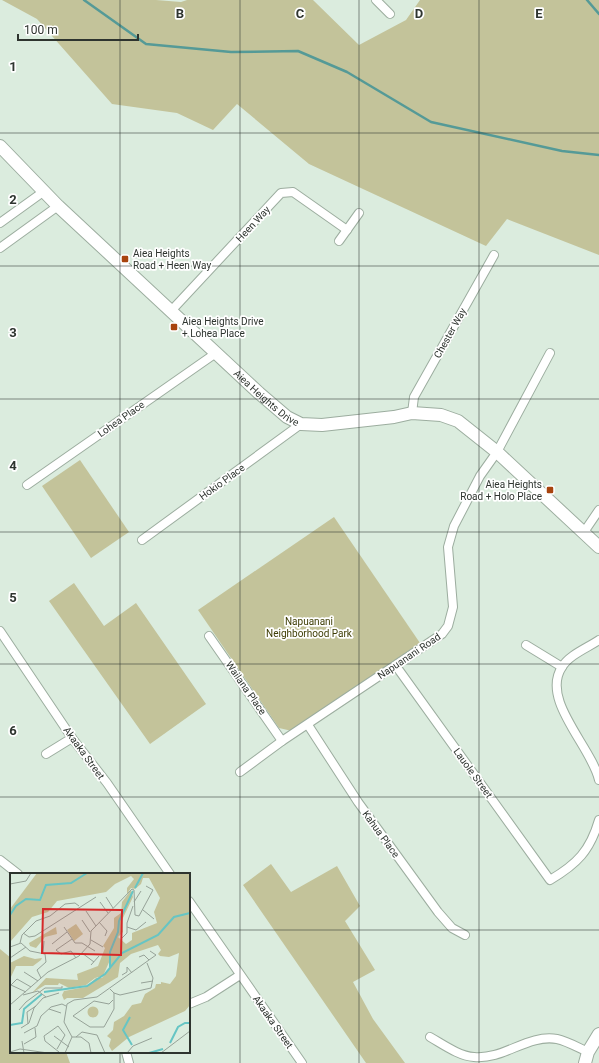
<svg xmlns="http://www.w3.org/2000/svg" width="599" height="1063" font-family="Roboto,sans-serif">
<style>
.green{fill:#c3c39a}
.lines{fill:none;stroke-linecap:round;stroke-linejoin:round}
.stream{stroke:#559a97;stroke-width:2.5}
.street-casing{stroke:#9cad9f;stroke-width:10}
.secondary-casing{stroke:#9cad9f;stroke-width:14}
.street{stroke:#fff;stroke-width:8}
.secondary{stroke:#fff;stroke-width:12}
.grid{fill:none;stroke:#2e342f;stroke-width:1;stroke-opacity:0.55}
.poi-dot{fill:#a8440e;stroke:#fff;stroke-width:1.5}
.labels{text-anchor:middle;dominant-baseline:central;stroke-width:3.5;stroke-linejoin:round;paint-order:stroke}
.street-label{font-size:10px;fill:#2e342f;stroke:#fff}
.poi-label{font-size:10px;fill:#2e342f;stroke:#fff;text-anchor:start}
.park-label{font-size:10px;fill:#3e3d04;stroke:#fff}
.inset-river{fill:none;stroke:#66c5c4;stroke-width:2}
.inset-road{fill:none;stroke:#96a298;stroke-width:1}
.view{fill:#d62828;fill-opacity:0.15;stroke:#d62828;stroke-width:2}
.inset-edge{fill:none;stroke:#2e342f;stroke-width:2}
.grid-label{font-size:13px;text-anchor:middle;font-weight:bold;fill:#2e342f;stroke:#fff;stroke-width:3.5;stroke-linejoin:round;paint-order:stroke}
</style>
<rect width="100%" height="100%" fill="#dbecde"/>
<g class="green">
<polygon points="2,0 156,0 181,2 187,0 313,0 359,45 406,20 420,0 599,0 599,255 507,219 486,246 309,164 237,104 213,130 177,113 112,104 37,19"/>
<polygon points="80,460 129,532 91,558 42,486"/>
<polygon points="334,517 420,643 292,731 279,728 198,610"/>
<polygon points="74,583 104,626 136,603 206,704 150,744 49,601"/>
<polygon points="271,864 291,892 337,866 360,906 345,921 375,970 353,982 373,1019 405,1063 366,1063 243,885"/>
<polygon points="0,949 11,958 11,1052 66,1052 70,1063 0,1063"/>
</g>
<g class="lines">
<g class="stream">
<polyline points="84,0 146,44 231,52 298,51 347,72 431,122 562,151 599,155"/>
<polyline points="587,0 599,14"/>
</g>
<g class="street-casing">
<g id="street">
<polyline points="376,0 390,14"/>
<polyline points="0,223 43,192"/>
<polyline points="339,241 359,213"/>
<polyline points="0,248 58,206"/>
<polyline points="171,311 281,193 293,192 347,230"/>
<polyline points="412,413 414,397 494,255"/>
<polyline points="27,485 216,353"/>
<polyline points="584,532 599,510"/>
<polyline points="142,540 301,424"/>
<polyline points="0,631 72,738 107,783 170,874"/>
<polyline points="209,636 282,741"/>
<path d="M599,640C587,648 569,655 562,667C540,700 592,747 599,780"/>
<polyline points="526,645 562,667"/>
<path d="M396,666L550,880C577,864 590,851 599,820"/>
<polyline points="308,725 358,802 438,912 452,928 465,935"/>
<polyline points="46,754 72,738"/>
<polyline points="240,772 282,741 442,634 448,626 453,607 448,547 454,526 480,476 497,452 550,353"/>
<polyline points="0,860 18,874"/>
<polyline points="189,901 302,1063"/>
<polyline points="189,1004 206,997 240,975"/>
<path d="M430,1037C444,1045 459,1056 474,1057C504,1060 527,1034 557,1039C567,1041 579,1048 588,1052"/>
<polyline points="126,1052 129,1063"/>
</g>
</g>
<g class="secondary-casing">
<g id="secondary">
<path id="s1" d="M0,146L58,206L259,393L287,417L301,424L322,425L394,417L412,413L441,415L458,421L497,452L599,547"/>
<polyline points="585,1063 588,1052 599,1034"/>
</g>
</g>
<use href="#street" class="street"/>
<use href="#secondary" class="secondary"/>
</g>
<path class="grid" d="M120,0V874M240,0V1063M359,0V1063M479,0V1063M0,133H599M0,266H599M0,399H599M0,532H599M0,664H599M0,797H599M0,930H11M189,930H599M120,1052V1063"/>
<g class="poi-dot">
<rect x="121" y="255" width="8" height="8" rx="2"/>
<rect x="170" y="323" width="8" height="8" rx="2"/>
<rect x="546" y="486" width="8" height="8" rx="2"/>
</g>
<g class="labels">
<g class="street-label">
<text transform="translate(253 224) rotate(-47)">Heen Way</text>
<text transform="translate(450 333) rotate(-61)">Chester Way</text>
<text stroke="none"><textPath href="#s1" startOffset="367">Aiea Heights Drive</textPath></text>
<text transform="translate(121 419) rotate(-35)">Lohea Place</text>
<text transform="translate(222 482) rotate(-36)">Hokio Place</text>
<text transform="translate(409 656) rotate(-34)">Napuanani Road</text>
<text transform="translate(246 688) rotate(55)">Wailana Place</text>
<text transform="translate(84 753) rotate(54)">Akaaka Street</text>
<text transform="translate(473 773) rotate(54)">Lauole Street</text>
<text transform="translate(381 834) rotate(54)">Kahua Place</text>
<text transform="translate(273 1022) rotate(55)">Akaaka Street</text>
</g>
<g class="poi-label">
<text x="133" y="253">Aiea Heights<tspan x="133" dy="12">Road + Heen Way</tspan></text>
<text x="182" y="321">Aiea Heights Drive<tspan x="182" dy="12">+ Lohea Place</tspan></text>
<text x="542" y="484" text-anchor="end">Aiea Heights<tspan x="542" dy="12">Road + Holo Place</tspan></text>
</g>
<g class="park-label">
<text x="309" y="621">Napuanani<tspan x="309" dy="12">Neighborhood Park</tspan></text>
</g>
</g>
<g transform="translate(10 873)">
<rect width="180" height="180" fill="#dbecde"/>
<path d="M27,0H180V132L175,138L119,164L102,178L99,173L101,166L97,163L103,157L104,149L114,143L122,132L131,130L135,121L145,115L146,111H151V109L160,111L166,103L169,80L159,84L150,83L148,81L151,77L148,72L121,81L110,90L108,104L73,125H57L54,127L52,122L54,118L76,114L86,105H92L100,95V87L93,103L85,105L76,112L59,115L49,110L48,112H35L22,120L36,105L68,107L67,101L88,93L95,75L93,73L104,55V45L111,40L112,29L121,17L123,24L112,47L113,59L108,64L116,71L122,67V60L147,50L144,39L150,25L139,5H133L131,11L125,16L121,15L117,21V15L124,6L121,3L105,11L96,19L47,28L38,39L22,44L0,69V36ZM66,51L73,61L64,68L57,57ZM46,54L47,61L35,64L26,75L20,73L19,70ZM14,83L25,86L32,85L31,87L23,93H6L0,106V90ZM77.5 139a5.5 5.5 0 1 1 11 0a5.5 5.5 0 1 1-11 0Z" fill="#c3c39a"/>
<path class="inset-river" d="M125,15L133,0M0,42L6,33L16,26L30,27L36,12L61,10L77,0M100,94V79L108,59L109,48L123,18M34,119L77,113L95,101L112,80L148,62L164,44L180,40M120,144L113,157L122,172M0,152L12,150L14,136L32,121M160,170L168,154L175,150H180M139,180L153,176"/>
<path class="inset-road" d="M0,11L16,8L21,0M96,24L103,35M90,29L98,40M124,29L131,18M133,37L144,46M76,38L86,53M72,47L80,59M89,49L97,58L95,63M54,54L65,70H72L85,78M117,54L126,57L136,49M13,60L19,64L25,63L86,24M62,66L46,77L51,81L61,78L66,85M111,66L117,60V50L123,33M81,67L93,74M10,70L12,62L26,48L40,43L55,31L65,30L69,33M42,71L57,59M0,74L11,70L20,78L35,81L36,89L27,97L31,105M33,80L34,68M72,80L84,89M129,84L134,82L139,87M0,85L16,74M81,92L89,83M14,99L28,108M112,102L117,99V94L122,100M131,110L143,108M100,116L104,120V136L94,154H80L63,143L84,128L99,131L103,127M16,119L1,112L7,106L21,114M104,120L110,122L141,115L143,105L137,90M13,122L28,118L36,124M0,132L38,99L69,83L80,71L81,58L122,16L124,17L125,42L129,43L143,17L136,13M39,136L51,140M9,137L16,129L35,115H52V113M18,151L17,139L26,133M11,155L19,150L24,135L33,125L49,120M14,160L27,153L31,143L41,134L52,131L56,133M44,163L59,174M62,164H71L79,170L81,180M66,164L72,159L87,162L95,180M12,168L14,180M14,171L26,164L25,155M47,176L55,162L48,153L34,163L35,168L49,179M0,179L10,176L38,180M55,180L62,164L54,149L57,131L64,127L87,124L146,82L140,78M117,180L123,173L142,165M151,180L180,158"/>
<path class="view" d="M33,36L112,37L111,82L32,80Z"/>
<rect width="180" height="180" class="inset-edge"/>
</g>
<g class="grid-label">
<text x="180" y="18">B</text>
<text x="300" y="18">C</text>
<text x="419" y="18">D</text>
<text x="539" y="18">E</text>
<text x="13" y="71">1</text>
<text x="13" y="204">2</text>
<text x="13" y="337">3</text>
<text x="13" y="470">4</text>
<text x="13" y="602">5</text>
<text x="13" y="735">6</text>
</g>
<path d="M18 34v6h120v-6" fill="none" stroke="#2e342f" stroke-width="2"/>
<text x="24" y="34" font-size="12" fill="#2e342f" stroke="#ffffff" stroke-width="3" paint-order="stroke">100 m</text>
</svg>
